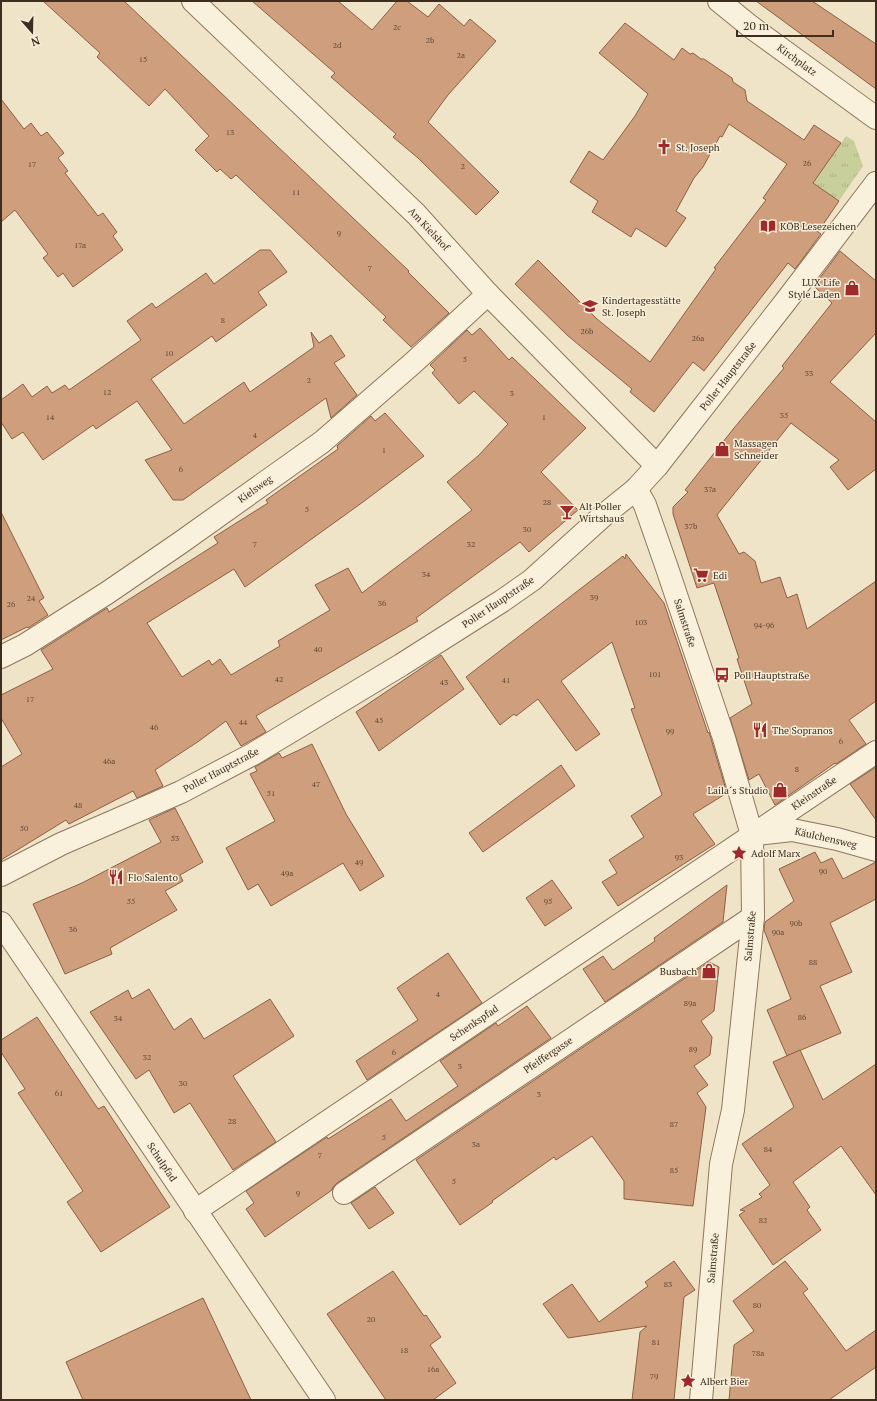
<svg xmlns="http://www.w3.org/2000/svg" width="877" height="1401" font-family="'PT Serif',serif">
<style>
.grass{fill:url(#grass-tufts)}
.building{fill:#cf9f7d;stroke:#8d5f41}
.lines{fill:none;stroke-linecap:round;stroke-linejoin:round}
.minor-casing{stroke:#8d765c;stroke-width:24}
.minor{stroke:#faf1dc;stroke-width:22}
.labels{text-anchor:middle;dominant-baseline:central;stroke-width:3;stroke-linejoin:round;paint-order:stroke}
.number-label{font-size:8px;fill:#624a37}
.street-label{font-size:10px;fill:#3d2e20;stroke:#f7eed8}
.poi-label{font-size:10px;fill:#3d2e20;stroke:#f7eed8;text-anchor:start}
</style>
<defs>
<pattern id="grass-tufts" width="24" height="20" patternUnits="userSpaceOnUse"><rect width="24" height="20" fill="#c9cf9b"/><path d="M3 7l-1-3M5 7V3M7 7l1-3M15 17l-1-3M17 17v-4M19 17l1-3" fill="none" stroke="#aeb285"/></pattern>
</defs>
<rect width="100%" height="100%" fill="#f0e4c8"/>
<polygon class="grass" points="846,136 854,141 863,166 839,201 813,183"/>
<g class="building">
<polygon points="43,1 124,1 409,271 408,272 449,313 411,347 383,320 386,317 236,175 231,179 220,169 217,172 195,150 209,136 165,89 149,106 97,57 100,53"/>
<polygon points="252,1 338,1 372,30 397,1 407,1 428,17 439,4 464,26 470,19 496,41 448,95 428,122 499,192 476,215 418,158 393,137 396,134 331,77 335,73"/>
<polygon points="756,1 812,1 876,44 876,89"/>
<polygon points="625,23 674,60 682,48 690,54 693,53 701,59 704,59 732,78 733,82 745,90 747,101 804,140 814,125 841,143 813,183 839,201 818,232 821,234 795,269 788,263 704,371 693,362 654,412 630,392 632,389 567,335 515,284 538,260 597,319 650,362 716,269 714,268 766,200 763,198 787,164 729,124 722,137 720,136 703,167 694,178 676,211 686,218 666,247 636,228 631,237 592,212 598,201 570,182 589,151 603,160 635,116 648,94 599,53"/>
<polygon points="1,99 24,129 31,123 41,136 47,132 64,153 58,158 68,171 65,173 98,216 103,213 117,232 113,236 123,250 73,287 63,273 58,277 43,258 48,254 15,210 1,222"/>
<polygon points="260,250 270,250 287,272 258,292 267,305 216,342 212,336 151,379 184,424 244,382 250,392 314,347 311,332 319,343 331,335 345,356 334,363 357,395 331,418 326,398 183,500 173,500 145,460 172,450 137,401 96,429 93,425 43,460 23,432 12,439 1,422 1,400 23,384 32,397 47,386 52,393 65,385 69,390 141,340 127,321 152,303 156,308 206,273 214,284"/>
<polygon points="840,251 876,281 876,333 830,382 876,422 876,469 848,490 830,467 839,460 791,423 717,515 739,554 744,552 755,561 761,583 780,577 787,598 797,594 807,629 876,581 876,701 849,720 866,744 836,764 835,763 775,805 759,774 749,780 730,718 752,704 737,659 739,658 714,583 697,588 673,514 673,507 688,492 685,490 734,428 784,368 782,366 832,303 814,286"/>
<polygon points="480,328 509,360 512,357 586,428 541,472 578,510 529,552 520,542 416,618 418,621 256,716 266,732 241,746 226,721 199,741 155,770 163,786 137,798 133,791 69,824 66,820 1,860 1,767 22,754 1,718 1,695 53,669 41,650 107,608 109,612 218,543 214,537 268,503 266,500 338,449 337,446 371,416 375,421 385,413 424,456 363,502 245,587 234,569 147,623 182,677 209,660 212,665 220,659 231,675 280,646 278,641 330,610 315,585 348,568 362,593 472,510 447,482 478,456 508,424 474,391 459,404 432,373 435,370 430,365 467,330 472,335"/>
<polygon points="1,512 44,598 39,601 48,615 28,628 27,627 1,640"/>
<polygon points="626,554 664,603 708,733 709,732 712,742 727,793 693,814 715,844 618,906 602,882 617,873 609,860 644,837 631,816 662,795 631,709 635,708 612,642 561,681 600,734 576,751 538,699 516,716 514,714 500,725 466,677 623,556 625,559"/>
<polygon points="441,655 464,689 379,751 356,712"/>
<polygon points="312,744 346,814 384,876 360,891 343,863 271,906 258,884 248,890 226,848 275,821 250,774 257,771 255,767 279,753 282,758"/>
<polygon points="561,765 575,786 483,852 469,833"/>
<polygon points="876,767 876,820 850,784"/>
<polygon points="175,808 203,862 180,875 183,881 165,891 177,910 110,948 112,954 65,974 33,904 82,883 161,842 149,820"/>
<polygon points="815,852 821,863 832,858 843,879 876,862 876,899 830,923 852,972 820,986 841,1033 787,1056 767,1010 791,999 764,930 765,922 794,901 779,869"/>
<polygon points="552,880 572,908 545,926 526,898"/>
<polygon points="727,885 723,922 605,1002 583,969 603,956 613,970 655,941 654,938"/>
<polygon points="448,953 482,1003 367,1080 356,1061 418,1020 397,988"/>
<polygon points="709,962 719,967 714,1011 701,1021 712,1037 710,1055 694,1066 708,1085 697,1093 706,1107 693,1206 624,1199 624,1181 592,1136 556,1160 554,1157 492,1201 493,1202 460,1225 416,1160"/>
<polygon points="149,989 174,1030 191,1018 204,1039 270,999 294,1036 233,1076 276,1142 233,1170 190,1103 174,1113 149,1070 136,1079 90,1012 128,990 132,999"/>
<polygon points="527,1006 551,1038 337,1183 333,1187 332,1190 265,1237 246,1209 254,1203 246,1191 327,1137 328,1139 391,1099 406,1121 458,1086 440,1061 496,1023 498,1026"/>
<polygon points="37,1017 98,1109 104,1106 170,1207 101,1252 67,1202 83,1191 18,1093 25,1089 1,1052 1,1040"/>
<polygon points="800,1050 823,1100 876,1064 876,1195 841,1146 793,1182 810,1207 807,1210 821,1230 773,1265 739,1215 745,1211 740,1210 762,1197 759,1194 770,1185 742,1144 794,1107 773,1062"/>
<polygon points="375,1187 394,1213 369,1229 351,1203"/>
<polygon points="674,1261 695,1290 684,1297 674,1400 632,1400 640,1332 647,1326 568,1338 543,1304 572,1284 599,1322 648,1286 645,1282"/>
<polygon points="785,1261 808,1289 803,1293 846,1351 876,1330 876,1367 829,1400 729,1400 734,1345 754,1331 733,1301"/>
<polygon points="393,1271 424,1316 426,1315 441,1337 430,1345 456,1383 433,1400 386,1400 327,1314"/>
<polygon points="203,1298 251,1400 83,1400 66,1362"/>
</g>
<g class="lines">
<g class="minor-casing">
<g id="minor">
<polyline points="193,1 416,214 488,294 657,466"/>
<polyline points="719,1 751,27 876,118"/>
<polyline points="636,489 645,505 667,568 724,738 752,835 753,917 733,1110 721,1164 701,1400"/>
<polyline points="1,657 25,645 107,593 180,543 322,442 413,363 488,294"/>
<polyline points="757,834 792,830 837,839 876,850"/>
<polyline points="1,875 61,844 181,792 253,754 401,665 502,601 532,580 605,514 636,489 657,466 786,301 876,183"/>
<polyline points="1,923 324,1400"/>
<polyline points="344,1193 753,917"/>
<polyline points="195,1211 876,752"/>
</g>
</g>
<use href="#minor" class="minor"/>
</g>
<defs>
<g id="church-bare" transform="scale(1.2)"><path d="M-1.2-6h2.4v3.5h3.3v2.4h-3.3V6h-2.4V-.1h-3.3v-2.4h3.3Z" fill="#9e2a2b" stroke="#f7eed8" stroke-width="2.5" paint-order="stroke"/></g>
<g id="library-bare" transform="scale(1.2)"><path d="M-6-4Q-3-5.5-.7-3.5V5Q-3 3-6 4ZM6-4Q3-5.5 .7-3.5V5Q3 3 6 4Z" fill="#9e2a2b" stroke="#f7eed8" stroke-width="2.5" paint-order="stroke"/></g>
<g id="shop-bare" transform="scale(1.2)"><path d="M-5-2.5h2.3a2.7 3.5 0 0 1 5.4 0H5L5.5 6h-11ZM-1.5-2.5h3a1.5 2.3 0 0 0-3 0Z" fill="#9e2a2b" stroke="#f7eed8" stroke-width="2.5" paint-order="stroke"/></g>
<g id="school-bare" transform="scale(1.2)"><path d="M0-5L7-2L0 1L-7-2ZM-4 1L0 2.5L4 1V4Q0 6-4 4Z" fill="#9e2a2b" stroke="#f7eed8" stroke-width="2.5" paint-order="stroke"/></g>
<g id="bar-bare" transform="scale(1.2)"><path d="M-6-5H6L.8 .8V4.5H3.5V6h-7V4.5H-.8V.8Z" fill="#9e2a2b" stroke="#f7eed8" stroke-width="2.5" paint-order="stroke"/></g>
<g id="supermarket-bare" transform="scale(1.2)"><path d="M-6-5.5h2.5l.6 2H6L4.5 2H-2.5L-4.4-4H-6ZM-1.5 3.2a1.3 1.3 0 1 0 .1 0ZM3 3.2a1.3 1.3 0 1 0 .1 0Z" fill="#9e2a2b" stroke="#f7eed8" stroke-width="2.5" paint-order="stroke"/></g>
<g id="bus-bare" transform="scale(1.2)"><path d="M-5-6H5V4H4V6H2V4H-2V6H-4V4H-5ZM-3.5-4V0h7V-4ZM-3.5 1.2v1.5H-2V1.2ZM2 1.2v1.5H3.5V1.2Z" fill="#9e2a2b" stroke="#f7eed8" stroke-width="2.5" paint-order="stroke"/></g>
<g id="restaurant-bare" transform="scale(1.2)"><path d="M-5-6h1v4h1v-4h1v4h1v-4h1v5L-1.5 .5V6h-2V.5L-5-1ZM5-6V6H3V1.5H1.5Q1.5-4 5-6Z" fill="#9e2a2b" stroke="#f7eed8" stroke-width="2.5" paint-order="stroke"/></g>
<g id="sight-bare" transform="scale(1.2)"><path d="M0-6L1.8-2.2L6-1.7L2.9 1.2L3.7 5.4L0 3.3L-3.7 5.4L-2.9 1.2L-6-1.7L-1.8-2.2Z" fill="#9e2a2b" stroke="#f7eed8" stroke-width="2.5" paint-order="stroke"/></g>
</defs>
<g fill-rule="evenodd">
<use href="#church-bare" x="664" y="147"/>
<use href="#library-bare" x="768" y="226"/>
<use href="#shop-bare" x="852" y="288"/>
<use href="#school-bare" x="590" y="306"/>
<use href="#shop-bare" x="722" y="449"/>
<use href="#bar-bare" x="567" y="512"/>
<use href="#supermarket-bare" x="701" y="575"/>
<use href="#bus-bare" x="722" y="675"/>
<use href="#restaurant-bare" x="760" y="730"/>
<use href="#shop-bare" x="780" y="790"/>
<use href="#sight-bare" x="739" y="853"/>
<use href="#restaurant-bare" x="116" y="877"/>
<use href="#shop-bare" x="709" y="971"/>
<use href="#sight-bare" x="688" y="1381"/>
</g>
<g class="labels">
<g class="number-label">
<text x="397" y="27">2c</text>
<text x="430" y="40">2b</text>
<text x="337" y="45">2d</text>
<text x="461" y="55">2a</text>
<text x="143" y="59">15</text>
<text x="230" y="132">13</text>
<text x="807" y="163">26</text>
<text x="32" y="164">17</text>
<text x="463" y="166">2</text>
<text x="296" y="192">11</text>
<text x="339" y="233">9</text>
<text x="80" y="245">17a</text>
<text x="370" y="268">7</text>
<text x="223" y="320">8</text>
<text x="587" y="331">26b</text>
<text x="698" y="338">26a</text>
<text x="169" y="353">10</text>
<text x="465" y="359">5</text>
<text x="809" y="373">33</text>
<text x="309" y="380">2</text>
<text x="107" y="392">12</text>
<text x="512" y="393">3</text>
<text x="784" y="415">35</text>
<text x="50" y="417">14</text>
<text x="544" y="417">1</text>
<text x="255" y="435">4</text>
<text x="384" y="450">1</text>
<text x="181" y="469">6</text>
<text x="710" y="489">37a</text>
<text x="547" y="502">28</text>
<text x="307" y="509">5</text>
<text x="691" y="526">37b</text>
<text x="527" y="529">30</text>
<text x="255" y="544">7</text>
<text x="471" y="544">32</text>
<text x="426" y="574">34</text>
<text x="594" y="597">39</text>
<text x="31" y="598">24</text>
<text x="382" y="603">36</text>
<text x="11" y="604">26</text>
<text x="641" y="622">103</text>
<text x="764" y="625">94-96</text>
<text x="318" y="649">40</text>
<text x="655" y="674">101</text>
<text x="279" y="679">42</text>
<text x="506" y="680">41</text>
<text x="444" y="682">43</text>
<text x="30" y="699">17</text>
<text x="379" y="720">45</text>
<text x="243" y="722">44</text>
<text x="154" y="727">46</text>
<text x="670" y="731">99</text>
<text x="841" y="741">6</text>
<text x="109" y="761">46a</text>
<text x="797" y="769">8</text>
<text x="316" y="784">47</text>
<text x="271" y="793">51</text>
<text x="78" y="805">48</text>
<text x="24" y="828">50</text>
<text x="175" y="838">53</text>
<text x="679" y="857">93</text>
<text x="359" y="862">49</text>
<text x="823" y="871">90</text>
<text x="287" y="873">49a</text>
<text x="131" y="901">55</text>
<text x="548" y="901">95</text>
<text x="796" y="923">90b</text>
<text x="73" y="929">36</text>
<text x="778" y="932">90a</text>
<text x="813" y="962">88</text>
<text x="438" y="994">4</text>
<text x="690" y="1003">89a</text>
<text x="802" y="1017">86</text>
<text x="118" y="1018">34</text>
<text x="693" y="1049">89</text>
<text x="394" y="1052">6</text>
<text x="147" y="1057">32</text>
<text x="460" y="1066">3</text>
<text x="183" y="1083">30</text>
<text x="59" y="1093">61</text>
<text x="539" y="1094">3</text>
<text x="232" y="1121">28</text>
<text x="674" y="1124">87</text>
<text x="384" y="1137">5</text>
<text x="476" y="1144">3a</text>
<text x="768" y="1149">84</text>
<text x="320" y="1155">7</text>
<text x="674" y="1170">85</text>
<text x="454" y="1181">5</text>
<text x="298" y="1193">9</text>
<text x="763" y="1220">82</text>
<text x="668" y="1284">83</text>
<text x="757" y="1305">80</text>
<text x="371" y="1319">20</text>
<text x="656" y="1342">81</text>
<text x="404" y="1350">18</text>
<text x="758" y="1353">78a</text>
<text x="433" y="1369">16a</text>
<text x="654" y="1376">79</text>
</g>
<g class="street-label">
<text transform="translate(797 60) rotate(36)">Kirchplatz</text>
<text transform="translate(429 229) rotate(47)">Am Kielshof</text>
<text transform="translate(728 376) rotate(-52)">Poller Hauptstraße</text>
<text transform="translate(255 489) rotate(-35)">Kielsweg</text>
<text transform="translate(498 602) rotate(-34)">Poller Hauptstraße</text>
<text transform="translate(685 623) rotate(72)">Salmstraße</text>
<text transform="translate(221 770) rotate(-28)">Poller Hauptstraße</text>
<text transform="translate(814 793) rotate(-34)">Kleinstraße</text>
<text transform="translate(826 838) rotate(13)">Käulchensweg</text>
<text transform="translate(750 936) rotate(-85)">Salmstraße</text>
<text transform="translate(474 1023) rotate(-34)">Schenkspfad</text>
<text transform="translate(548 1055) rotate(-34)">Pfeiffergasse</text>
<text transform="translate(162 1162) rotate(56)">Schulpfad</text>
<text transform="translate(713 1258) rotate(-85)">Salmstraße</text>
</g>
<g class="poi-label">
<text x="676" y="147">St. Joseph</text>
<text x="780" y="226">KÖB Lesezeichen</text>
<text x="840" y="282" text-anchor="end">LUX Life<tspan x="840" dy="12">Style Laden</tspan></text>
<text x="602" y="300">Kindertagesstätte<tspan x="602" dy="12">St. Joseph</tspan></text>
<text x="734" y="443">Massagen<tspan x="734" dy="12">Schneider</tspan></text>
<text x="579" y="506">Alt Poller<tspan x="579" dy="12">Wirtshaus</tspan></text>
<text x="713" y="575">Edi</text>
<text x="734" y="675">Poll Hauptstraße</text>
<text x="772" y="730">The Sopranos</text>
<text x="768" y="790" text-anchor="end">Laila´s Studio</text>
<text x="751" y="853">Adolf Marx</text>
<text x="128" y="877">Flo Salento</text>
<text x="697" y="971" text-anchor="end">Busbach</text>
<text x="700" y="1381">Albert Bier</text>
</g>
</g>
<rect width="877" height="1401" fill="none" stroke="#3d2e20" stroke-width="4"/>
<g transform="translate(32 32) rotate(160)" stroke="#f7eed8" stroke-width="3" paint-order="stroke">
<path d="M0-3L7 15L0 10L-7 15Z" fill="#3d2e20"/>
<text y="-6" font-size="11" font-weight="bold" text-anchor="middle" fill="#3d2e20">N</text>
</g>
<path d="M737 30v6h96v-6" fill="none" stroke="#3d2e20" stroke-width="2"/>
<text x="743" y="30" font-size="12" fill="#3d2e20" stroke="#f7eed8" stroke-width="3" paint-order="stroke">20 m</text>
</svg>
